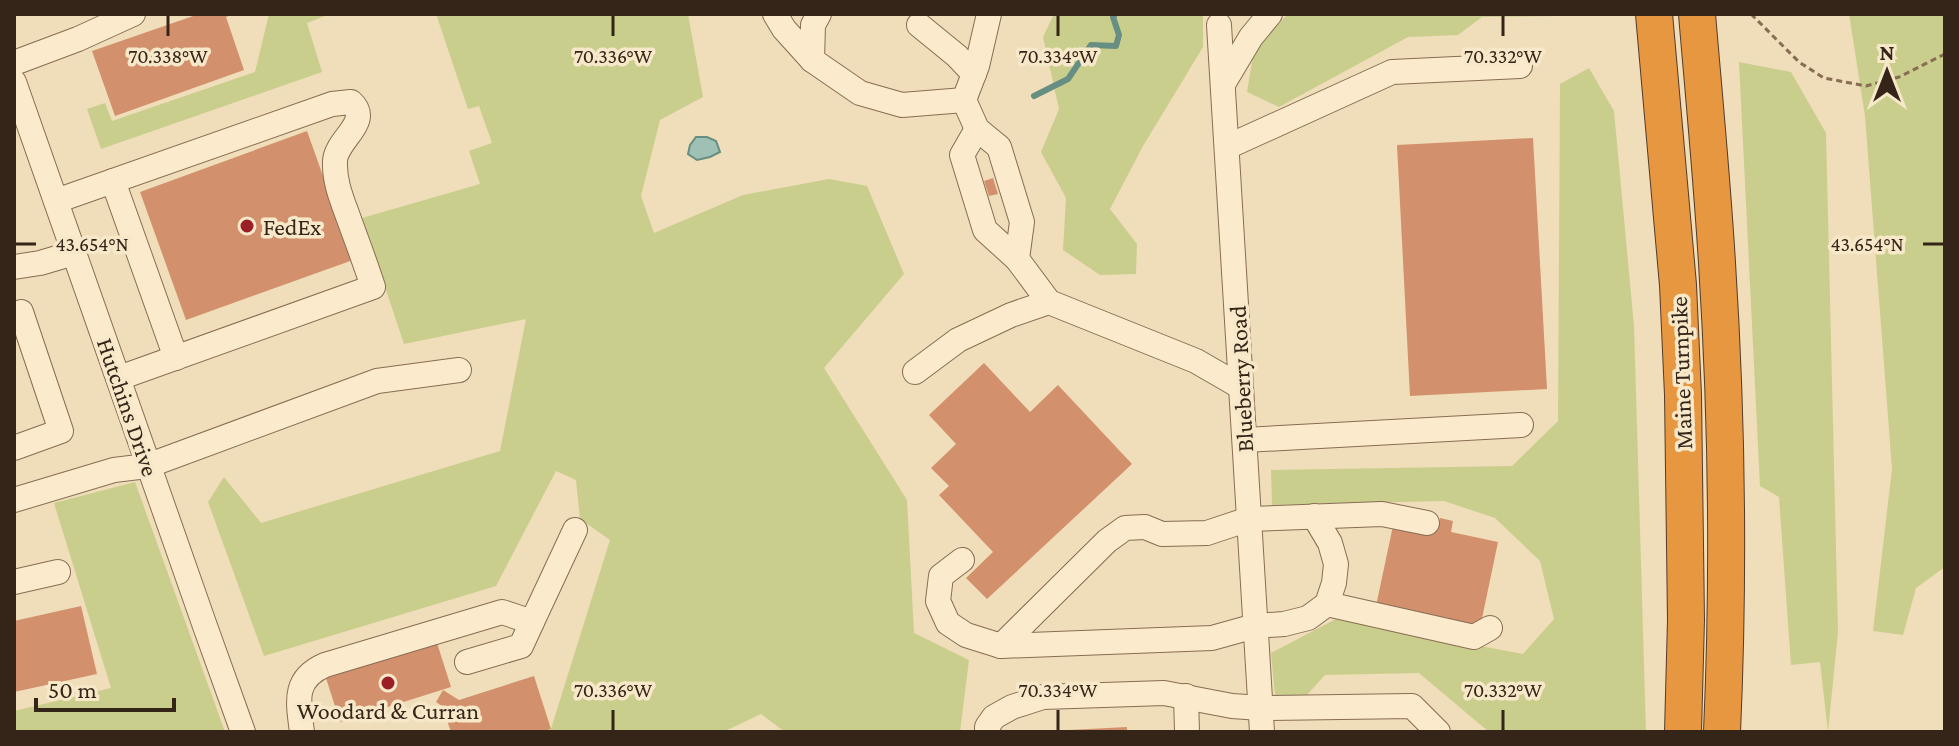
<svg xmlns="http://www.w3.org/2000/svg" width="1959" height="746" font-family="'Crimson Pro',serif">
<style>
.green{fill:#cace8d}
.water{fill:#9ec0b5;stroke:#668e82;stroke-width:2}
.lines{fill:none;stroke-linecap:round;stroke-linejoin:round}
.stream{stroke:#668e82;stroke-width:6}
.building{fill:#d2916c}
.minor-casing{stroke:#886c53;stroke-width:26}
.highway-casing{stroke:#543b28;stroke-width:38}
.path{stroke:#886c53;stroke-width:3;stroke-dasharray:6 4;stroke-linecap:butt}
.minor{stroke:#fbebcc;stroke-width:24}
.highway{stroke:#e89741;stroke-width:36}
.ticks{fill:none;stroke:#352519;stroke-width:3}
.poi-dot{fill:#9a1f26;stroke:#f7e8c9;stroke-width:3}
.labels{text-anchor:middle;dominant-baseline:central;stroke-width:7;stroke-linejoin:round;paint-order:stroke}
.poi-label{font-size:24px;fill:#352519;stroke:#f7e8c9;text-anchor:start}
.street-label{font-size:24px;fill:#352519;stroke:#f7e8c9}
.ticks-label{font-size:20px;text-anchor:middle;fill:#352519;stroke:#f7e8c9;stroke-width:7;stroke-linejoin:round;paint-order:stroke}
</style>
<rect width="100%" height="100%" fill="#f0ddb9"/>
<g class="green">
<polygon points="269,14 330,14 307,23 322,72 101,149 87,109 105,103 112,121 255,72"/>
<polygon points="436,14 688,14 703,97 660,120 641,196 654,233 743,195 829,179 867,186 904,274 824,368 907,500 914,633 969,660 960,732 785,732 761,714 723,732 550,732 610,540 580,519 576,480 556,471 496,586 264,656 208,502 224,477 261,523 500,451 526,319 404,344 362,218 480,184 469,151 492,143 479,106 468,109"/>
<polygon points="1054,14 1203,14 1203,47 1143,146 1110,209 1137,244 1136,274 1100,275 1063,250 1066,198 1041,152 1059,109 1043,37"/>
<polygon points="1288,14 1628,14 1628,15 1482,17 1458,35 1408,37 1279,107 1247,92 1254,50"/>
<polygon points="1849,14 1945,14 1945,567 1916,588 1903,635 1873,631 1892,469 1865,116"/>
<polygon points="1739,62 1791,72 1826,133 1838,632 1828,732 1820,662 1791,665 1779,497 1760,486"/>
<polygon points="1589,68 1614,111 1634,326 1646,732 1489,732 1419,673 1325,675 1306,696 1275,696 1271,653 1336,619 1523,654 1554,619 1540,561 1495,518 1444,501 1272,505 1271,470 1512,466 1558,421 1560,84"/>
<polygon points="135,482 225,732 14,732 14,711 111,688 54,503"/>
</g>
<polygon class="water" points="696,137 707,137 716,141 720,152 710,157 697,160 688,154 690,145"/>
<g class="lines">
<polyline class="stream" points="1034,96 1068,79 1091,45 1116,46 1119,35 1113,17 1115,14"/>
</g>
<g class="building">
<polygon points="199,14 234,14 226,17 244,70 115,116 92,51"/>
<polygon points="307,131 353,260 186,320 140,192"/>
<polygon points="1533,138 1547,389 1410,396 1397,145"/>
<polygon points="993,178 998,194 989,196 984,181"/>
<polygon points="984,363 1030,412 1058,385 1132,464 987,599 966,578 993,552 939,495 949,486 931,468 956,444 929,415"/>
<polygon points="1440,518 1453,521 1451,532 1498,542 1480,628 1376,606 1394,521 1437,530"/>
<polygon points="81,606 97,674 14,692 14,621"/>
<polygon points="437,643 451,687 340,722 326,678"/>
<polygon points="534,676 551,729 541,732 451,732 442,706 436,702 443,690 459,700"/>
<polygon points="1127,727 1127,732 1069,732 1069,730"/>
</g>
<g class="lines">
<g class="minor-casing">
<g id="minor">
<polyline points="775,14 784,29 812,60 860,93 902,105 964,100"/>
<polyline points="989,14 977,66 964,100 977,129 999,147 1022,222 1017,259"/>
<polyline points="919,25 957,56 974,74"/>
<polyline points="1219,25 1262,732"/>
<polyline points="812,60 813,25 819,14"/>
<polyline points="14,63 78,39 133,14"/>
<path d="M14,82C90,299 165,516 243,732"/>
<polyline points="1223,84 1251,37 1270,14"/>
<polyline points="977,129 962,155 985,230 1017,259 1049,302 1196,361 1241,387"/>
<polyline points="1227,147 1392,72 1520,66"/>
<polyline points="113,181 176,358"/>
<path d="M56,201L332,104L351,102C373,122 336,139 335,161C334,183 343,202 350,222C358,244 366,265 373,287L119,378"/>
<polyline points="14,267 40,263 74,253"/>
<polyline points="915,372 958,340 1011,315 1049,302"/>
<polyline points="1245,440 1521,425"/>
<polyline points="14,448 61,431 21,312"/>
<polyline points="14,500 114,470 147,466 377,381 459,370"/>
<polyline points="962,560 941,576 938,601 948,623 966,635 1001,646 1212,638 1255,626 1284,624 1308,618 1327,604 1334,583 1336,564 1330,543 1314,516"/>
<polyline points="14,582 58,572"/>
<polyline points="1327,604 1474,637 1490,628"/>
<polyline points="1001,646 1107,541 1125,528 1145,527 1162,534 1207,533 1249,519 1382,514 1427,523"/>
<polyline points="467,662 521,646 532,622"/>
<polyline points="1186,696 1187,732"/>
<path d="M302,732C298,701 293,679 325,665L502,612L532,622L575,530"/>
<polyline points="987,732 987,727 994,717 1012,707 1043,697 1164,693 1232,706 1261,708 1412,706 1438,732"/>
</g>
</g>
<g class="highway-casing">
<g id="highway">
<polyline points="1654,14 1678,285 1683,395 1686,620 1683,732"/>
<path d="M1697,14C1704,97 1712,180 1717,263C1727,419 1729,576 1722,732"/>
</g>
</g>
<polyline class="path" points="1751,14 1799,62 1824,78 1866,86 1899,77 1945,54"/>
<use href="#minor" class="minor"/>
<use href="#highway" class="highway"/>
</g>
<path class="ticks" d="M168,16V36M613,16V36M1058,16V36M1503,16V36M16,244H36M1923,244H1943M613,710V730M1058,710V730M1503,710V730"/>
<g class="poi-dot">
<circle cx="247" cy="226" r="8"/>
<circle cx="388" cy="683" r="8"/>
</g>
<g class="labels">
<g class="poi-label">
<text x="263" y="226">FedEx</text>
<text x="388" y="710" text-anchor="middle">Woodard &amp; Curran</text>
</g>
<g class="street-label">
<text transform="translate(1681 373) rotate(-92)">Maine Turnpike</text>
<text transform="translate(1241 379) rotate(-93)">Blueberry Road</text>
<text transform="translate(128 407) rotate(71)">Hutchins Drive</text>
</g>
</g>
<g class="ticks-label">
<text x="168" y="63">70.338°W</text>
<text x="613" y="63">70.336°W</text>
<text x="1058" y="63">70.334°W</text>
<text x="1503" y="63">70.332°W</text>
<text x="92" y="251">43.654°N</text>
<text x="1867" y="251">43.654°N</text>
<text x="613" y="697">70.336°W</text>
<text x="1058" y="697">70.334°W</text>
<text x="1503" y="697">70.332°W</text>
</g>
<rect width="1959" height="746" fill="none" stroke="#352519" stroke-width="32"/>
<g transform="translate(1887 72)" stroke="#f7e8c9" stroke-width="6" paint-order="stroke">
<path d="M0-6L14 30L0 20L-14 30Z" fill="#352519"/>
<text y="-12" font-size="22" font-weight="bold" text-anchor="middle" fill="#352519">N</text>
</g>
<path d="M36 698v12h138v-12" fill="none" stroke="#352519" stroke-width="4"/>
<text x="48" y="698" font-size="24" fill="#352519" stroke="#f7e8c9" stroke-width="6" paint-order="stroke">50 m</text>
</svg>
